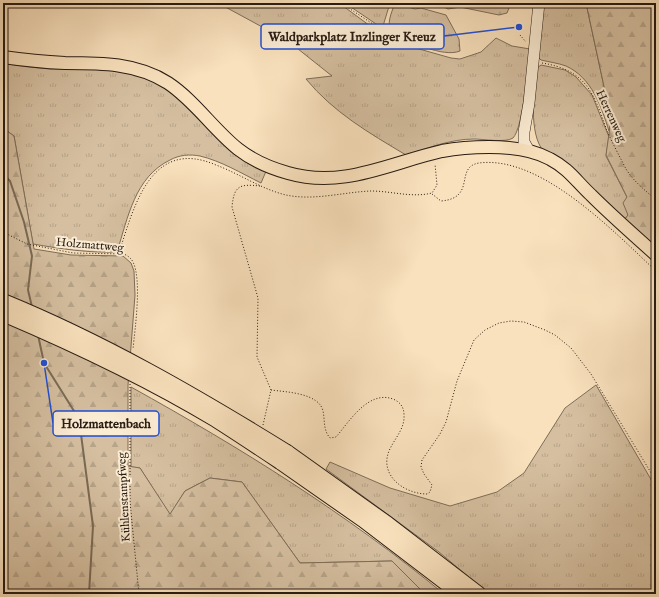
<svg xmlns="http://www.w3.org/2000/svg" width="659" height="597" font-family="'IM FELL English',serif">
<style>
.grass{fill:url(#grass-tufts);stroke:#7e6d59}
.forest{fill:url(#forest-firs);stroke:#7e6d59}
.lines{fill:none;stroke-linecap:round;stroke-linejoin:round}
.stream{stroke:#7a6a56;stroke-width:2}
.secondary-casing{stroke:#271b12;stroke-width:12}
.primary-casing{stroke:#271b12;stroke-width:14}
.highway-casing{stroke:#271b12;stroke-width:16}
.path{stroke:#271b12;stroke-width:1;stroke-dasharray:1 2;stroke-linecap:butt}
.secondary{stroke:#fbecd4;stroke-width:11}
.primary{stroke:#f9e1bd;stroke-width:12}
.highway{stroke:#f9e1bd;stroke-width:14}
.highway-bridge-casing{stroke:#271b12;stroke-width:16;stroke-linecap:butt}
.highway-bridge{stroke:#f9e1bd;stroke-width:14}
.labels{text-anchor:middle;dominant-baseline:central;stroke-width:4;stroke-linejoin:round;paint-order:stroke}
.street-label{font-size:12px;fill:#271b12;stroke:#fbecd4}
.leader{fill:none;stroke:#1d4ed8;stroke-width:1.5}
.callout-dot{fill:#1d4ed8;stroke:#fbecd4;stroke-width:1.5}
.callout{fill:#fbecd4;stroke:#1d4ed8;stroke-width:1.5}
.callout-label{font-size:13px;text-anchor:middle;font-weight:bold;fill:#271b12}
</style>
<defs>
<pattern id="grass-tufts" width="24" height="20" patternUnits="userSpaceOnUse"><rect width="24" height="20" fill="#d5bfa0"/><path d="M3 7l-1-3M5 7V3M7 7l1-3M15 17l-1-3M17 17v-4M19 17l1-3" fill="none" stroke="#b7a489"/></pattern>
<pattern id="forest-firs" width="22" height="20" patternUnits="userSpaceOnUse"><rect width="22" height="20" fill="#d5bfa0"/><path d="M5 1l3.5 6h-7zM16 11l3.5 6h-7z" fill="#b7a489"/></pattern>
</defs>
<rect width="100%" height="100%" fill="#f9e1bd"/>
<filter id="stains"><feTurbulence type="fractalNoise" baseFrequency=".005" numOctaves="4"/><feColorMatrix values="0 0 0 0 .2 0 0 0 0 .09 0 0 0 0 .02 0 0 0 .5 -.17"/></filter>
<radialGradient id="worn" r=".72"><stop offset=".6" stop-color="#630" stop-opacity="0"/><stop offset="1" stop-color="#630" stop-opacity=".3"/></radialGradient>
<g class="grass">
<path d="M218,3H339L377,31L405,45L451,58L460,59L481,52L496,38L512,46L530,49C528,65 523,128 513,138C506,143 483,139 474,139C451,139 428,148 406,155C369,133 333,112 306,79L332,76L288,41Z"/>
<polygon points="345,3 390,3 383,26 379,26"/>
<path d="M395,3L415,9L421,8L446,15L459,39L460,51C443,58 409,41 392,34C386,24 391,14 395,3Z"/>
<path d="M543,3H586L611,119L609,131C601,106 592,78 566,66C558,63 549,62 541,60L538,57Z"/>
<path d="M3,63C19,66 35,68 51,69C75,69 99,66 122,70C171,80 228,137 267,169L261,183C241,173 221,161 200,156C190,154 179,155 170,160C135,177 128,217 117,252C88,253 62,249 33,244L14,136L3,128Z"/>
<path d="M541,65L565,70L576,77L592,95L609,137L606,156L627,197L628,215L625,219L578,174L544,152C528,133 534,91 537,68Z"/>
<polygon points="596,385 656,488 656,594 489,594 439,552 326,469 330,462 390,488 450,506 497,492 524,473 565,408"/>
<path d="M131,387C241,448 347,514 444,594H425L392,561L300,563L242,482L210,478L185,491L170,515L140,468L131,467Z"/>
</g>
<g class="forest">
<polygon points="436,3 511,3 507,13 499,15 460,7 448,9"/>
<polygon points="586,3 656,3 656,247 625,219 628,215 623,203 627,197 606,155 611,119"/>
<polygon points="3,128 14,136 34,249 71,255 123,256 131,263 134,271 135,295 128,385 128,466 140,468 170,514 185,491 210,478 242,482 300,563 392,561 425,594 3,594"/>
</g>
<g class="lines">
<g class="stream">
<polyline points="3,174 10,181 24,222 32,256 28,290 32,307"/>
<polyline points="38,335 44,363 79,419 93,526 89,594"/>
</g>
<g class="secondary-casing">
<polyline id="secondary" points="529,151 524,142 524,132 529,103 539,3"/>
</g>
<g class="primary-casing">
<path id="primary" d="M3,57C24,60 44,62 65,63C101,63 137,63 168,83C195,101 213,129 238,149C252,160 270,168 288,173C343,189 389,163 442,151C458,148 473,147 489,147C510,147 532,149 550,159C569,169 576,181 591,195C612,216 634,235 656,255"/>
</g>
<g class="highway-casing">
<g id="highway">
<polyline points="287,452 388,524 479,594"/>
<polyline points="280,462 363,520 460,594"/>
</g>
</g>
<g class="path">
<polyline points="341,3 385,32"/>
<polyline points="520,35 526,42"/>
<path d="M542,63C585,70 593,91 606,128C610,139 621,159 626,169C634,182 645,190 656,200"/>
<path d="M260,186C240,184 234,185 232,207L258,298L257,357L271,390L263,425"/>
<path d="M432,194L441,201C477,198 454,167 479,163C541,155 614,232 656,271"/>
<path d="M3,232L27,244L73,253L124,254C128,256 131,258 133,262C142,281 135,328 133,349"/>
<path d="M119,253C134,206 151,137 216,165C240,174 261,189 286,195C314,201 344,192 371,191C391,191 412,198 432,193L437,185L435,164"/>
<polyline points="130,384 130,502 139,594"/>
<path d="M271,390C286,392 319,393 323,411C325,420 323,430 330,438L336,437C349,422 368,390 393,399C400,402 404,407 404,415C405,429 394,439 389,451C379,476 405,494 427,494L430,492L432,485L424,474L421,467L422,460L440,434L446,422L457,381L474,340L485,330L499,323L511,321L524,322L545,330L555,335L571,348L591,374L656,481"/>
</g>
<use href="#secondary" class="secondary"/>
<use href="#primary" class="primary"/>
<use href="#highway" class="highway"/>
<g class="highway-bridge-casing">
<g id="highway-bridge">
<path d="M3,301C103,342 195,395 287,452"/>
<path d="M3,314C76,345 148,379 216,420C238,434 259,448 280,462"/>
</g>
</g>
<use href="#highway-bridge" class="highway-bridge"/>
</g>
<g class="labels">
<g class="street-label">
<text transform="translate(611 116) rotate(65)">Herrenweg</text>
<text transform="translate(90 245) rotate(5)">Holzmattweg</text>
<text transform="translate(124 497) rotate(-93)">Kühlenstampfweg</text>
</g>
</g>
<path class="leader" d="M519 27L444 36M44 363L53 423"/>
<g class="callout-dot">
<circle cx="519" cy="27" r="4"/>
<circle cx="44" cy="363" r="4"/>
</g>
<g class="callout">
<rect x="261" y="24" width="183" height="25" rx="4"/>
<rect x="53" y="411" width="106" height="25" rx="4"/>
</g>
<g class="callout-label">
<text x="352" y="41">Waldparkplatz Inzlinger Kreuz</text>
<text x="106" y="428">Holzmattenbach</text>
</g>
<rect width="659" height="597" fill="none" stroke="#f9e1bd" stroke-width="16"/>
<rect x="4" y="4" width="651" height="589" fill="none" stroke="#271b12" stroke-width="2"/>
<rect x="8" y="8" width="643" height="581" fill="none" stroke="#271b12"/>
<rect width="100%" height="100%" filter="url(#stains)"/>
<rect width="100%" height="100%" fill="url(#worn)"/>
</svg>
